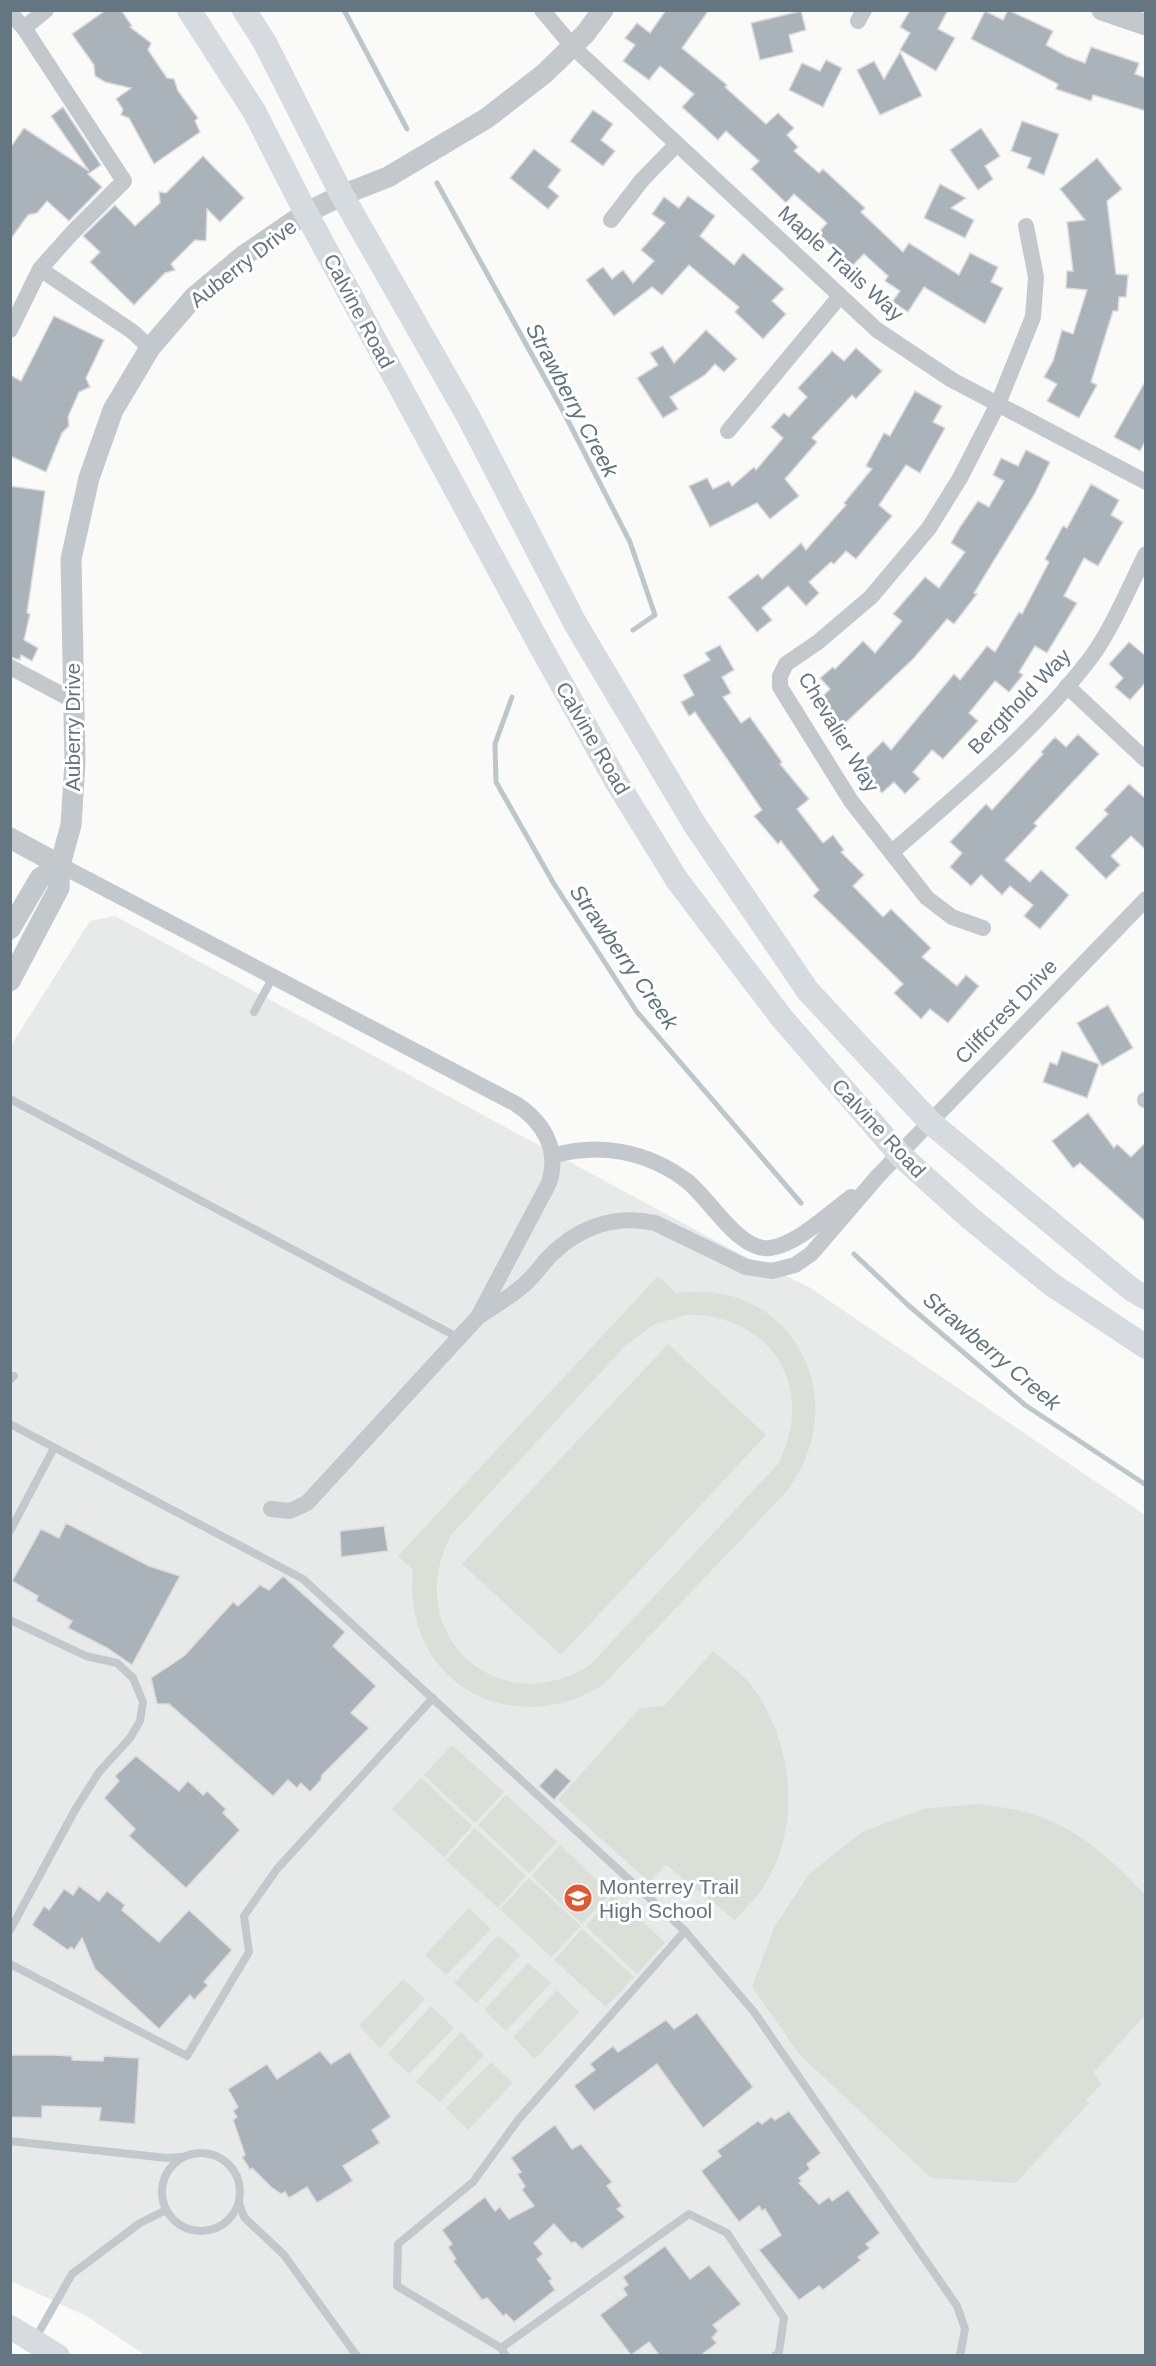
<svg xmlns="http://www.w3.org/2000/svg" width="1156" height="2366" font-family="Arial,sans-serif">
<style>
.built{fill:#e8e9e9}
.green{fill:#dadfd7;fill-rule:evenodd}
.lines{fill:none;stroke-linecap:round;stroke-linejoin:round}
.stream{stroke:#bbc7cb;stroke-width:5}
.building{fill:#aab3b9;stroke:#dcdcda;stroke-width:1.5}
.service{stroke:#c3c8cc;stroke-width:8}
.minor{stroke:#c3c8cc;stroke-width:16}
.tertiary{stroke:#c3c8cc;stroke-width:21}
.secondary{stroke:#d6dbdf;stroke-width:24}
.labels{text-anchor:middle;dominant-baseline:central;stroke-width:6;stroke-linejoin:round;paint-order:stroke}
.street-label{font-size:21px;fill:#657683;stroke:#fff}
.poi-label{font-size:21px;fill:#657683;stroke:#fff;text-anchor:start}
.water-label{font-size:22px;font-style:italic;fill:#60757c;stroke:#fff}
</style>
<rect width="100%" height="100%" fill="#fafaf8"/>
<polygon class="built" points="115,916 740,1254 809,1287 1145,1515 1145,2355 145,2355 88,2317 11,2281 10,1047 90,921"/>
<g class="green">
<path d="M658,1276L676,1293C793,1276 857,1402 785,1493L603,1685C510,1742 402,1682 413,1570L398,1556ZM685,1315C770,1312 818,1388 778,1464L589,1666C496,1723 400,1632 451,1535L626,1345L653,1325Z"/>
<polygon points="668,1344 766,1435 561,1655 462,1564"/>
<path d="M713,1651C725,1662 741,1672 751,1685C794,1742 804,1832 759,1893C752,1902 743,1911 735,1920L666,1865L649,1882L558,1800L640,1708L664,1706Z"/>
<polygon points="452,1745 504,1792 475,1823 424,1775"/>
<polygon points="421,1778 472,1826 444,1857 392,1809"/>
<polygon points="506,1795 557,1842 529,1873 478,1825"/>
<path d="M981,1804C998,1807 1018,1809 1035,1815C1080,1830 1114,1861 1145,1895V2015L1093,2073L1102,2084L1086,2100L1089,2103L1016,2183L931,2178L800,2055L752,1987L774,1928L809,1874L862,1832L923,1809Z"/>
<polygon points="475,1828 526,1876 498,1908 446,1860"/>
<polygon points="560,1845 610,1893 582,1924 532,1876"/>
<polygon points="529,1878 581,1926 551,1957 500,1909"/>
<polygon points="613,1895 665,1942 637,1974 586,1926"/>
<polygon points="469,1908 491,1929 446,1975 425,1955"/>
<polygon points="582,1929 634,1977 606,2007 554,1960"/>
<polygon points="498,1935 520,1955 477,2003 454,1983"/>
<polygon points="528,1963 551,1983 506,2031 484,2010"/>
<polygon points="403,1979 425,1999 380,2048 359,2026"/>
<polygon points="557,1990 579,2012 535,2059 513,2037"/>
<polygon points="431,2006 454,2028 409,2074 388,2054"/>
<polygon points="461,2032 484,2055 440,2102 416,2082"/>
<polygon points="491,2062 513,2083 468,2130 446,2108"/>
</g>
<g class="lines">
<g class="stream">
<polyline points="344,10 407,129"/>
<polyline points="437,183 563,411 630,542 655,615 633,630"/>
<polyline points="512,697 495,744 496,782 554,884 637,1012 801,1203"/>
<polyline points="854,1254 908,1305 1025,1405 1146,1485"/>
</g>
</g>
<g class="building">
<polygon points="106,10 121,10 132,26 130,27 151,43 148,50 167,78 174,79 178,91 198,118 195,121 200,132 154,164 129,118 121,115 123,109 116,99 131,88 105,82 95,76 94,65 72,34"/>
<polygon points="666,10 709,10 682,48 727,85 725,87 766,124 778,113 794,128 787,135 798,147 794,151 819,173 823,169 865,208 861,212 903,252 909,243 959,275 970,253 998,267 991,282 1003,288 985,324 924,287 908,312 892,302 900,291 885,281 888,276 864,254 852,266 818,233 827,223 794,194 786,203 751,169 759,161 726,131 718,140 682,107 694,94 660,66 649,80 623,61 635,45 625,38 637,23 650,33"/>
<polygon points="910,10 948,10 938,29 955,38 936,71 900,50 910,33 900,27"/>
<polygon points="1008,10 1053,31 1046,45 1066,56 1085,63 1091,47 1139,63 1135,74 1146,78 1146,111 1093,95 1091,101 1056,89 1058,84 971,39 985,11 1003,20"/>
<polygon points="801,11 806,30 789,35 793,52 760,60 751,23"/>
<polygon points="900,52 922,96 880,115 857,70 874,61 884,79"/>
<polygon points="826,60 842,68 823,107 789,90 802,63 820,71"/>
<polygon points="63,107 101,165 88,174 102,187 69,221 47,201 37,213 28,215 10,240 10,148 24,128 89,171 51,116"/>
<polygon points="593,110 613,124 601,140 615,151 603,166 570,141"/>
<polygon points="1022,121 1059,134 1044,175 1027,168 1031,158 1011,151"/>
<polygon points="981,128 1000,156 985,166 993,179 978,190 950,150"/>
<polygon points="534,149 561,170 548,187 559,196 548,209 510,178"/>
<polygon points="203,156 244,198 220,222 207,209 206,241 195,240 171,264 175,270 165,273 134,305 90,262 100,252 83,236 115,205 135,226 160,203 159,192 166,193"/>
<polygon points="1097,158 1122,189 1107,201 1116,274 1128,275 1126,297 1119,297 1118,311 1113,311 1091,382 1097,385 1079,418 1047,401 1057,384 1044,377 1053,361 1062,330 1073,334 1087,290 1066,288 1067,271 1073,271 1067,222 1085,220 1060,189"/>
<polygon points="940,184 966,198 951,208 974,220 965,238 924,218"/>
<polygon points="688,196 715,216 700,236 734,265 743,253 784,289 772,301 786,314 763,339 735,312 739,307 689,265 662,295 652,287 614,316 586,280 603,267 612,279 623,270 633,283 654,261 641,250 665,223 652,214 664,197 679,208"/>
<polygon points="54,316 104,340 86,378 90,387 79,392 68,417 69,426 62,433 46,472 10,456 10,375 21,381"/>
<polygon points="706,330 737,359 724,372 715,364 705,375 670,397 678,409 663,418 637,378 658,365 650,353 663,346 674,363"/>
<polygon points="856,348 882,371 856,399 852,395 812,438 817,442 785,479 799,496 770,519 757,503 710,527 689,486 707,478 713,489 729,481 732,486 754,467 756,470 783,438 771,427 784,413 789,417 807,397 798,388 832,351 844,361"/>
<polygon points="1146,380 1146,440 1140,451 1114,437"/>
<polygon points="915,391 942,406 933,422 945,428 920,473 906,465 879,505 892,516 856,559 846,551 834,564 831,562 809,582 819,593 806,606 788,586 762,608 772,620 757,632 728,597 758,574 762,579 801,543 806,550 846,505 844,503 872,469 866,466 884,433 890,436"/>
<polygon points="1026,450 1050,462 1034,495 974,593 977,594 954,624 947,619 914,658 839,729 815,704 830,689 820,678 833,667 835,669 863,641 875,653 902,621 893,614 925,577 939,588 965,552 951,543 960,527 978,501 989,507 1004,481 993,475 1001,458 1018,466"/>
<polygon points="1091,484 1119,500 1111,515 1123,522 1098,566 1084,558 1064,596 1077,603 1047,653 1035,646 1019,672 1023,675 1009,692 995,681 969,713 978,721 943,759 932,750 913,772 920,779 905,794 894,782 882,793 857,767 883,741 891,750 954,674 960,680 987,646 995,652 1019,612 1022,614 1049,562 1045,559 1063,526 1067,528"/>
<polygon points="10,486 45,491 27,613 30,614 24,640 38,648 32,661 21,655 20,660 10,657"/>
<polygon points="1129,642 1146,656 1146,682 1130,700 1115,687 1123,678 1109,664"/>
<polygon points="720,645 734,670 722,677 731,693 723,697 741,723 750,717 782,762 780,764 809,799 797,809 823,843 833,835 844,850 841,852 864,875 853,886 883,917 891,909 931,948 922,957 957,986 966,975 979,986 948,1023 930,1009 921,1019 894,993 903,984 813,896 819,890 781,841 778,844 754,816 762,810 695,712 689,716 681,702 694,695 683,675 710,660 705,653"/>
<polygon points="1078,734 1099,754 1034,823 1037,826 1005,860 1030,882 1041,870 1069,895 1040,929 1024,916 1033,905 1010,886 1002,895 981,875 971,886 950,867 962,853 950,842 986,804 992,810 1043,754 1041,752 1055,737 1066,747"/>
<polygon points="1129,784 1146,799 1146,850 1131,836 1111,856 1120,865 1106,879 1075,848 1108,814 1104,810"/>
<polygon points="1108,1005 1133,1048 1102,1066 1077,1023"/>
<polygon points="1062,1051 1099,1064 1087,1098 1043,1082 1050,1062 1057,1065"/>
<polygon points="1088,1113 1114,1148 1117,1144 1131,1157 1146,1142 1146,1222 1080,1163 1073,1168 1052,1141"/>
<polygon points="66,1523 149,1566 180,1576 132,1665 107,1648 68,1628 72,1621 36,1601 38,1596 12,1581 41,1529 59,1538"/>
<polygon points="384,1526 388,1551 341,1557 340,1531"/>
<polygon points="283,1576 345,1632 333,1646 376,1686 351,1713 369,1728 322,1775 321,1780 310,1792 301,1783 297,1788 288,1780 273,1796 169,1704 157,1704 151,1678 184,1656 233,1602 238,1606 260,1585 269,1590"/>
<polygon points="136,1756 179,1791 188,1781 203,1795 207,1791 226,1809 223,1813 240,1830 186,1888 129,1836 135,1829 104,1798 119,1781 115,1776"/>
<polygon points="556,1768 571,1781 554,1800 539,1786"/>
<polygon points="79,1886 99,1901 107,1891 125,1905 122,1910 159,1942 189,1910 232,1950 204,1982 208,1985 194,2000 190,1995 159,2029 95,1969 82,1938 74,1950 71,1947 68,1950 32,1925 44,1906 49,1910 64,1889 73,1895"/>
<polygon points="697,2013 753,2087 703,2128 657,2064 594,2111 574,2086 595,2070 590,2064 613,2046 618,2052 666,2020 674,2029"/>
<polygon points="320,2051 331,2064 350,2052 391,2117 372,2130 380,2143 343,2166 353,2181 317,2203 307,2187 289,2198 285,2192 281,2194 271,2187 252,2168 250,2170 242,2157 245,2155 233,2120 237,2117 233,2111 238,2107 228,2089 267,2064 277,2079"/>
<polygon points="10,2055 54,2055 72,2056 72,2060 103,2061 104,2056 139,2058 135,2124 99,2121 101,2108 42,2106 42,2118 11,2117"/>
<polygon points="789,2111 821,2153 807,2164 810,2169 799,2178 802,2181 799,2183 819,2204 829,2197 832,2201 848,2190 880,2233 866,2244 870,2248 858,2257 861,2260 823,2290 819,2286 799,2300 759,2250 781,2235 765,2209 762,2211 759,2206 739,2222 701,2171 721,2156 717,2151 758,2121 762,2124 771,2117 775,2120"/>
<polygon points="555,2125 572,2149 581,2144 612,2182 607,2186 622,2206 617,2209 625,2217 582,2249 575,2242 571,2243 554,2224 534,2243 543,2254 537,2259 552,2279 549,2281 555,2290 514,2322 506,2314 503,2316 487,2298 482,2300 453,2261 456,2259 448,2247 452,2244 442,2230 485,2197 495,2211 500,2207 509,2219 534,2206 522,2190 525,2186 517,2174 521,2172 511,2158"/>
<polygon points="665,2246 690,2279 709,2265 741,2304 713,2325 718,2331 712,2338 717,2343 701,2355 659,2355 649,2342 631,2355 600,2315 627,2295 623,2288 628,2285 623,2277"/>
</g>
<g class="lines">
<g class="service">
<polyline points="254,1012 273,977"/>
<polyline points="10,1099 459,1338"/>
<polyline points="10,1380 14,1376"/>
<polyline points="10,1424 303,1579 685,1931 754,2012 957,2306 965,2329 960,2356"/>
<polyline points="10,1531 54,1448"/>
<polyline points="10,1620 86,1656 117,1663 133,1678 143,1702 140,1721 130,1738 99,1772 75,1810 10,1930"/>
<polyline points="10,1964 187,2056 249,1952 244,1916 277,1869 433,1698"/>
<polyline points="10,2141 167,2158 182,2157"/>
<circle cx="201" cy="2192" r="39"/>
<polyline points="239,2203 244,2217 284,2255 357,2356"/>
<polyline points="35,2339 72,2274 140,2223 166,2210"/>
<polyline points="501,2348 397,2286 398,2244 473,2182 518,2120 685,1931"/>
<polyline points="506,2356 501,2348 689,2214 727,2233 784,2318 779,2352 775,2356"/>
</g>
<g class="minor">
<polyline points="542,10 573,47 877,330 952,380 1146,482"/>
<polyline points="10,13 24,28 46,10"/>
<polyline points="858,21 864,10"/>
<polyline points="611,220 642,180 677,144"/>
<polyline points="40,269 133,332 150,348"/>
<polyline points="10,330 40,269 72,233 124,181 24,28"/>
<polyline points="728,431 840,296"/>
<polyline points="10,667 74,701"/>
<polyline points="1067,686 1146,760"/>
<path d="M892,852C959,794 1039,727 1092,656C1112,629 1130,585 1146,554"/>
<path d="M60,865L516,1104C543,1122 560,1149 549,1183L478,1317L307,1503L290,1511L271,1509"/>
<polyline points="983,928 952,917 927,898 851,801 780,687 780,676 786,664 818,642 871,597 929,528 960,478 998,404 1033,317 1036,277 1026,226"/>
<polyline points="1145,1100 1146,1100"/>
<path d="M552,1156C599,1142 647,1151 687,1181C710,1199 739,1252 770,1248C796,1245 830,1213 851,1197"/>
<path d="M481,1315C496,1305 513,1295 526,1283C535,1275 542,1264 551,1255C579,1227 616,1214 655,1223L746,1267L772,1271L795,1265L811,1254L878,1176L1146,899"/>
</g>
<g class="tertiary">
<polyline points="1102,10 1146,25"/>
<polyline points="10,838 60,865"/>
<polyline points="10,929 40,878 60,865"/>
<polyline points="10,981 59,888 60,865 71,825 75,762 71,559 89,478 113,410 150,348 194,297 243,256 306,213 342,195 388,177 487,118 545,73 585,34 603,10"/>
</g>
<g class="secondary">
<polyline points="189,10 254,111 306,213 542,649 616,781 677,880 781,1017 900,1155 970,1218 1051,1284 1146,1347"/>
<polyline points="244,10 264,41 342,195 468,416 575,623 695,825 808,991 931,1123 1131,1289 1146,1298"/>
<polyline points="10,2327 58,2356"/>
</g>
</g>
<defs>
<g id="school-disc" transform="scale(1.5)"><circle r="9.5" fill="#e4572e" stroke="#fff"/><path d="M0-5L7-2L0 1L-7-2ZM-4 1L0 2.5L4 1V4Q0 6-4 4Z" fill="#fff"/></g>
</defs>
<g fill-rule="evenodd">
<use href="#school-disc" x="578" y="1898"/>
</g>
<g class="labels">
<g class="street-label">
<text transform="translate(243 263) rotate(-38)">Auberry Drive</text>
<text transform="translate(841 263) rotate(42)">Maple Trails Way</text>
<text transform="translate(359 311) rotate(62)">Calvine Road</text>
<text transform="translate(1019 701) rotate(-46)">Bergthold Way</text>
<text transform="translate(72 727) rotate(-90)">Auberry Drive</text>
<text transform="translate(839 732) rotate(59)">Chevalier Way</text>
<text transform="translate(593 738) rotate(60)">Calvine Road</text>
<text transform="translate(1006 1011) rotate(-46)">Cliffcrest Drive</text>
<text transform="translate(879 1128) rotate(47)">Calvine Road</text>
</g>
<g class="poi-label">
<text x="599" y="1886">Monterrey Trail<tspan x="599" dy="24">High School</tspan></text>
</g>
<g class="water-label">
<text transform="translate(572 400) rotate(62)">Strawberry Creek</text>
<text transform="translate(624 957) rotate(55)">Strawberry Creek</text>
<text transform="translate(992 1351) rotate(40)">Strawberry Creek</text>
</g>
</g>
<rect width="1156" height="2366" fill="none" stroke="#657683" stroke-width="24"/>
</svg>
